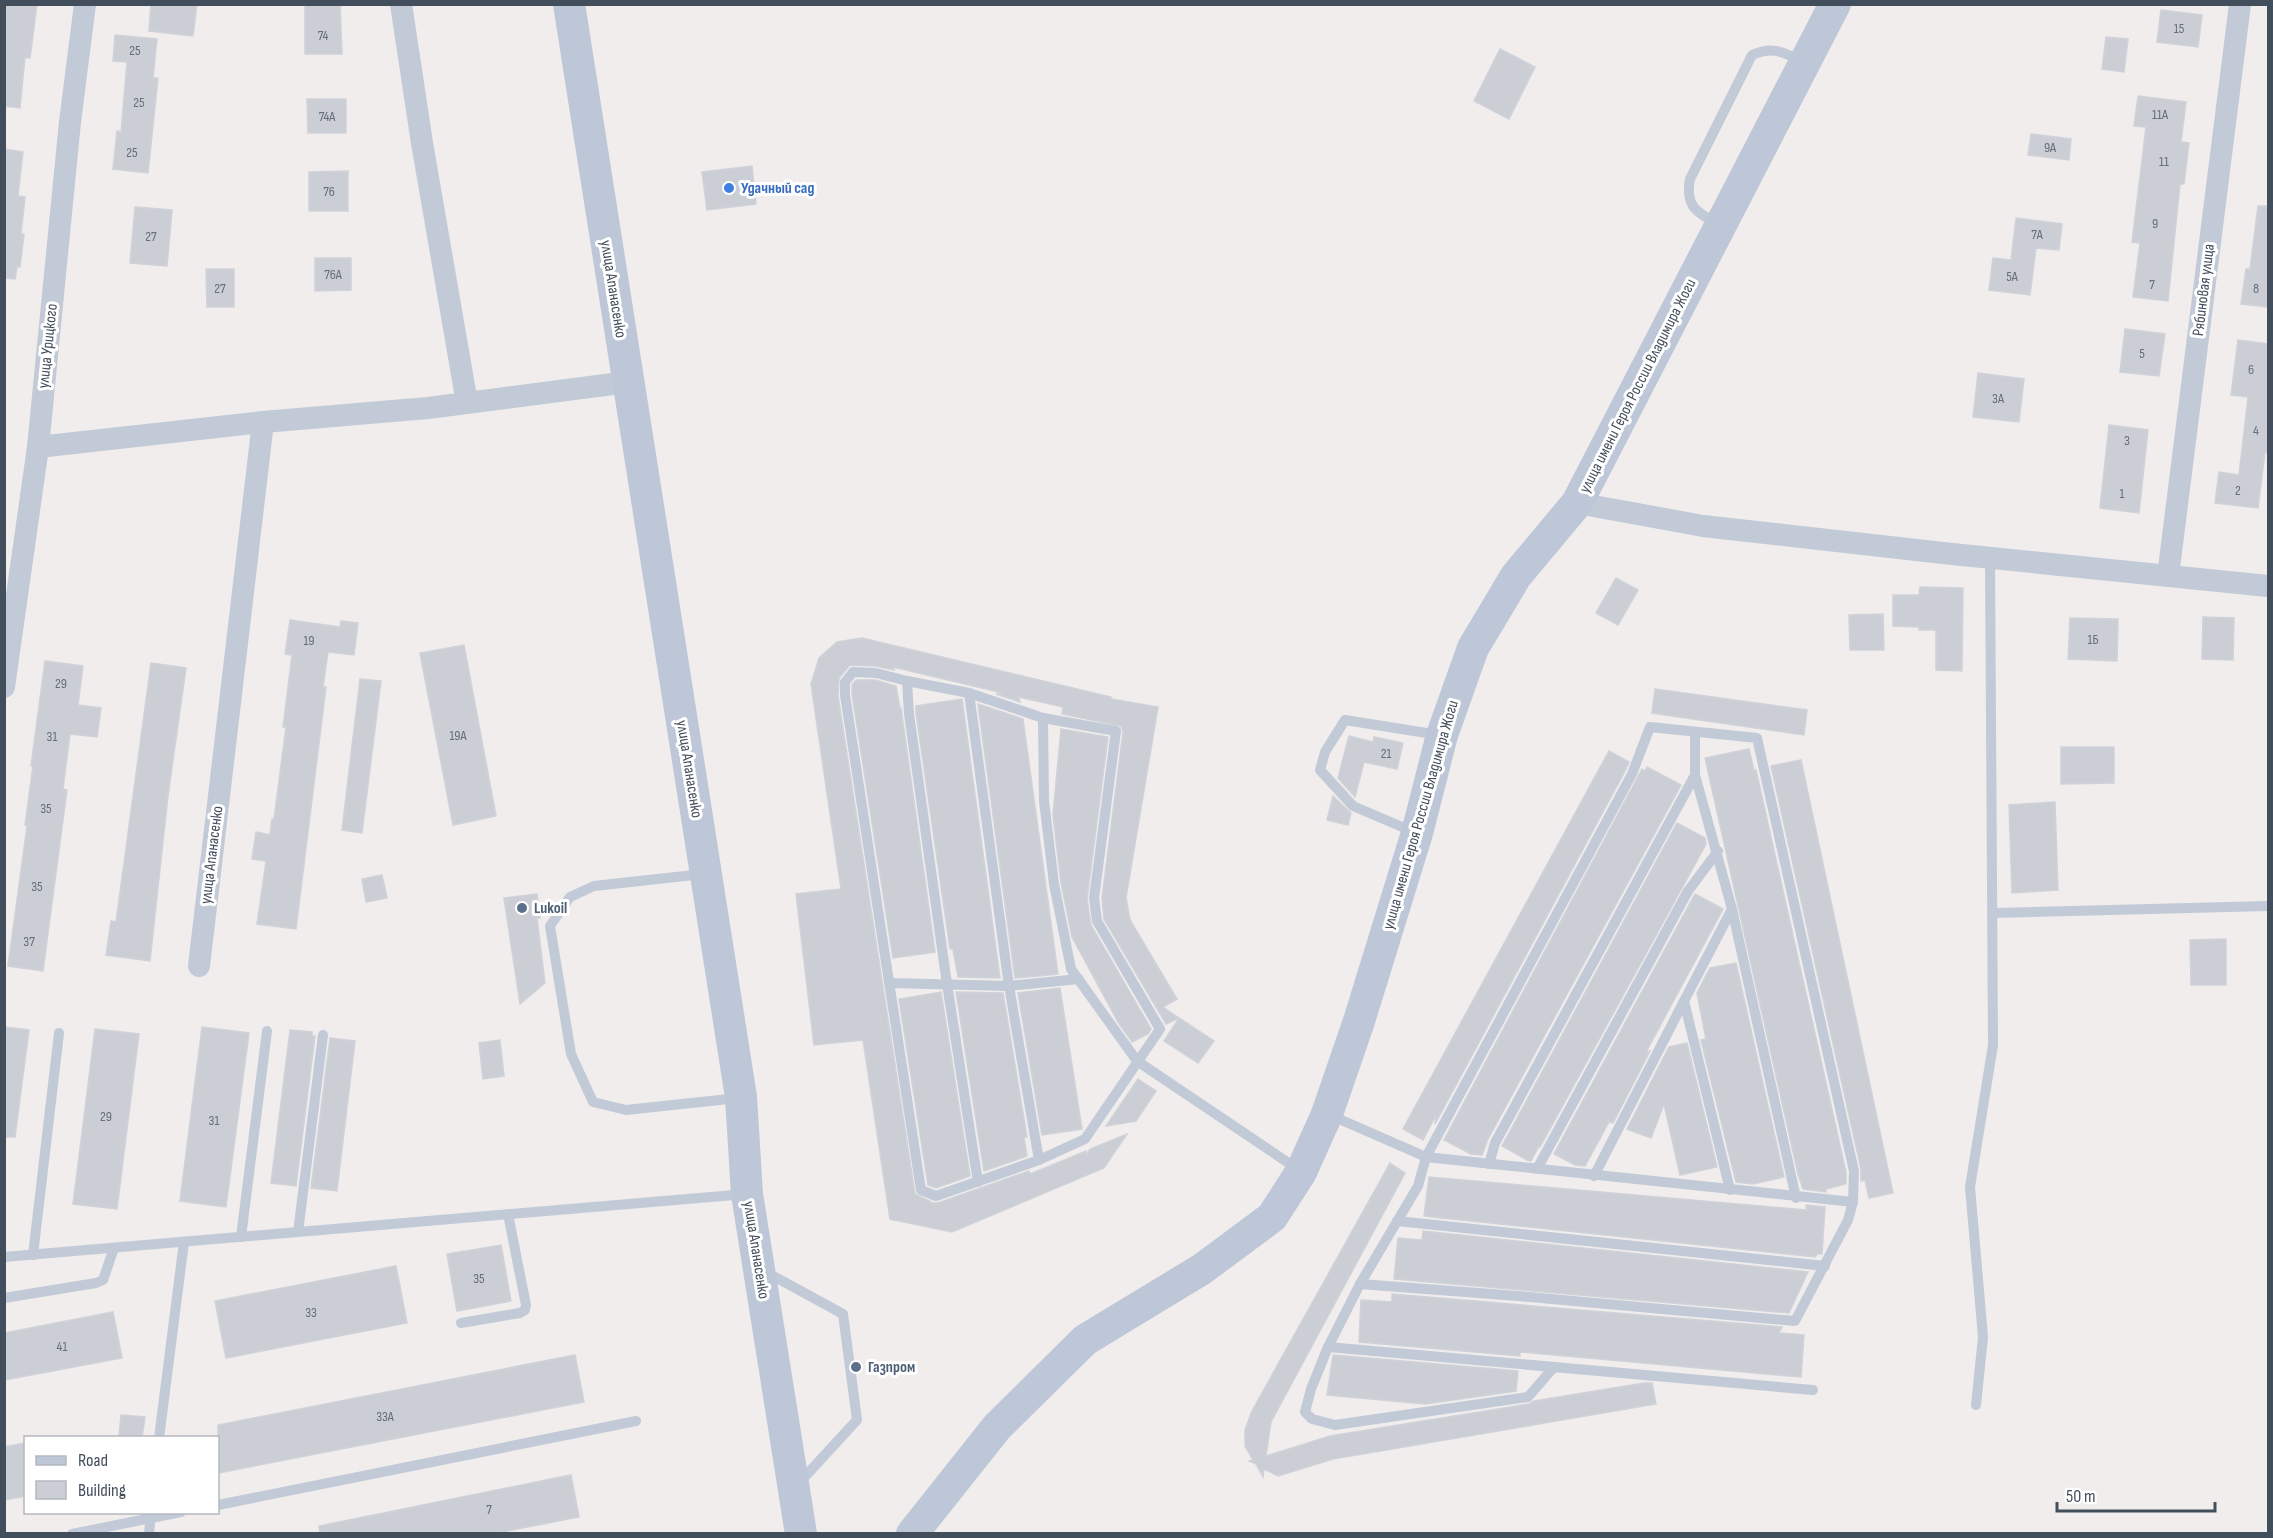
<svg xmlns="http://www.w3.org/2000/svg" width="2273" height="1538" font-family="'Sofia Sans Condensed',sans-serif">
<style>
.building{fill:#cbced5;stroke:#d0d2d9;stroke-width:1.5}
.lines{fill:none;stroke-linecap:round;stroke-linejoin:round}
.lane{stroke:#c1cad6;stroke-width:10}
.street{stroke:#c1cad6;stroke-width:22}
.secondary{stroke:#bdc7d8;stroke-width:32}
.shop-dot{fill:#3f7fe0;stroke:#fff;stroke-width:2}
.service-dot{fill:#5c6f8a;stroke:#fff;stroke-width:2}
.labels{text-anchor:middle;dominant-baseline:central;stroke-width:6;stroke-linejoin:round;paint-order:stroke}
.number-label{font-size:14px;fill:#656e7a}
.shop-label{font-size:16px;font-weight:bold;fill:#366cbe;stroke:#fff;text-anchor:start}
.street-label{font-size:16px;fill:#434e5c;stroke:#fff}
.service-label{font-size:16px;font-weight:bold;fill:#4e5e75;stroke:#fff;text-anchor:start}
</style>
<rect width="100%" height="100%" fill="#f0edec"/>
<g class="building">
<polygon points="4,4 37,4 30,58 25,57 20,108 4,106"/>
<polygon points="151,4 197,4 193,36 149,31"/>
<polygon points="305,4 340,4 342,54 305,54"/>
<polygon points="2161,10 2202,15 2198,47 2157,42"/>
<polygon points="115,35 157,39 153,78 158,78 148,173 113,169 117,131 121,132 127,62 113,61"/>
<polygon points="2106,37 2128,39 2124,72 2102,69"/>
<polygon points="1500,49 1535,67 1509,119 1474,101"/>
<polygon points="2138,96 2186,102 2181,142 2189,143 2184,184 2180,184 2168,301 2133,297 2140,243 2132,242 2146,127 2134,126"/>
<polygon points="307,99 346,99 346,133 308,133"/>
<polygon points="2031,134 2071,139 2069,160 2028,155"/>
<polygon points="4,149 23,152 18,196 25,197 21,234 24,234 20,267 17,267 15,279 4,278"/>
<polygon points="752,166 756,204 707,210 702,172"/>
<polygon points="348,171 348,211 309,211 309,172"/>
<polygon points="2258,206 2268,206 2268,307 2241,304 2246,269 2250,269"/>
<polygon points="135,207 172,210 167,266 130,263"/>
<polygon points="2016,218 2062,224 2059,250 2036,248 2030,295 1989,290 1993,258 2011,260"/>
<polygon points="315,258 351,258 351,290 315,291"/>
<polygon points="206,269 234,269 234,307 207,307"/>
<polygon points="2125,329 2165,334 2159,376 2120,372"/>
<polygon points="2238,340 2268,344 2268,452 2265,452 2258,508 2215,503 2219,472 2239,475 2248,397 2231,395"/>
<polygon points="1978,373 2024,379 2019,422 1973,417"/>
<polygon points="2109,425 2148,430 2139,513 2100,508"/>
<polygon points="1616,578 1638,590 1618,625 1596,613"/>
<polygon points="1920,587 1963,588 1962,671 1936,670 1936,630 1919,630 1919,627 1893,626 1893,595 1919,595"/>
<polygon points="1883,614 1884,650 1850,650 1849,615"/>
<polygon points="2203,617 2234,618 2233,660 2202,659"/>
<polygon points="2070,618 2118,619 2117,661 2068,659"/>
<polygon points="290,620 340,627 341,621 358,623 354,655 328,652 323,687 326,687 296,929 257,924 266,861 252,859 256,832 270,835 272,819 274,819 286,727 283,727 292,655 285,654"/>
<polygon points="862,638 1111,697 1111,699 1158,707 1126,898 1130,920 1177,999 1163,1007 1179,1018 1166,1024 1104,919 1102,898 1123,732 1121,726 1062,714 1063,707 1019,697 1020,702 996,694 1003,693 893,667 894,670 876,666 850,665 839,678 838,696 915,1194 933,1203 938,1203 1029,1171 1030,1174 1086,1151 1086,1155 1090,1149 1127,1134 1104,1168 952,1232 890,1219 863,1040 814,1045 796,894 841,889 811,684 819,658 837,642"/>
<polygon points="464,645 496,816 453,825 420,653"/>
<polygon points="45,661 83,666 78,705 101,708 97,737 70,734 63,789 67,790 43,971 8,966 27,826 25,825 33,766 31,766"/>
<polygon points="151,663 186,668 168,796 150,961 106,955 111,921 116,922"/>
<polygon points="360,679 381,681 362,833 342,830"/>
<polygon points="856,680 875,680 896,686 900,709 901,708 935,952 893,958 852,694 852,685"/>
<polygon points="1655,689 1807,710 1804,735 1652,713"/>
<polygon points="962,699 1000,978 958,977 953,949 950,949 916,713 916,706"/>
<polygon points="978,704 1023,719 1058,974 1015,978"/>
<polygon points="1061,729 1108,737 1087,899 1091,925 1151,1029 1148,1034 1132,1042 1118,1022 1072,937 1061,883 1053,815"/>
<polygon points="1349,736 1373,742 1374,737 1403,743 1397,769 1364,762 1355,797 1338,778"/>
<polygon points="2061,747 2114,747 2114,783 2061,784"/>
<polygon points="1749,749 1754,770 1756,770 1846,1172 1846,1184 1826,1189 1826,1192 1803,1189 1798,1174 1705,758"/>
<polygon points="1609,751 1629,762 1625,771 1435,1124 1436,1115 1423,1140 1403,1129"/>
<polygon points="1801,760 1893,1193 1869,1198 1865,1180 1861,1181 1861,1169 1771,766"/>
<polygon points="1647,767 1681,785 1488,1139 1482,1155 1471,1154 1444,1140 1642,769 1645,771"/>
<polygon points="1333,796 1351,813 1348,825 1327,820"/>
<polygon points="2055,802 2058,890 2012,893 2009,805"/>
<polygon points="1677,823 1705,838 1706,844 1540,1147 1539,1146 1531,1161 1527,1160 1502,1146"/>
<polygon points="382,875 387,898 366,902 362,879"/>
<polygon points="537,894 540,918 537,918 545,983 520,1004 504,898"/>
<polygon points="1695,894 1723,909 1646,1052 1650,1051 1613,1123 1609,1122 1585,1166 1575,1165 1554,1154"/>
<polygon points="2226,939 2226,985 2191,985 2190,940"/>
<polygon points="1736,963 1784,1177 1753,1184 1736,1182 1701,1040 1706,1039 1697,993 1710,968"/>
<polygon points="1060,988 1082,1129 1042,1135 1018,993"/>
<polygon points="941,992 970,1176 936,1188 928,1185 899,999"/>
<polygon points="956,992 1003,993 1027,1137 1024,1137 1027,1156 984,1171"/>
<polygon points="1179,1018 1214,1041 1198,1063 1164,1041"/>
<polygon points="4,1027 29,1030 15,1137 4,1137"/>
<polygon points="202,1027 249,1033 226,1207 180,1201"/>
<polygon points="95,1029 139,1034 117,1209 73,1204"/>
<polygon points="290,1030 312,1032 312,1036 315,1036 296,1186 271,1183"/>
<polygon points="330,1038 355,1041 337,1191 311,1188"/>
<polygon points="500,1040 504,1076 483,1079 479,1043"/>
<polygon points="1687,1043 1717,1167 1680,1175 1664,1104 1651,1138 1627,1129 1669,1047"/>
<polygon points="1138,1079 1156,1091 1136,1121 1106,1126"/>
<polygon points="1390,1163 1405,1173 1271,1422 1266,1456 1330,1436 1529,1404 1534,1401 1644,1383 1652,1383 1656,1404 1333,1459 1278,1476 1264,1469 1263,1477 1256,1464 1249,1461 1253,1460 1245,1446 1245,1430 1252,1411"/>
<polygon points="1429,1177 1807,1210 1806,1205 1825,1207 1822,1254 1817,1254 1815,1257 1424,1216"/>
<polygon points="1423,1231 1808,1272 1789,1313 1394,1279 1398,1238 1422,1240"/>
<polygon points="501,1245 511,1301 457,1311 447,1254"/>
<polygon points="396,1266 407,1323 226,1358 215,1301"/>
<polygon points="1392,1294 1782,1327 1779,1333 1804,1335 1801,1377 1520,1352 1520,1356 1359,1342 1361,1300 1392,1302"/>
<polygon points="113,1312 122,1358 4,1380 4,1333"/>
<polygon points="575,1355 584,1402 218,1473 218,1425"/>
<polygon points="1333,1355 1518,1371 1516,1391 1425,1404 1327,1395"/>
<polygon points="121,1415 145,1417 142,1437 119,1437"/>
<polygon points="26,1443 26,1496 4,1500 4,1447"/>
<polygon points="571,1475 579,1517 497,1533 320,1533 319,1526"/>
</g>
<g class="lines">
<g class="lane">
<path d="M1718,224C1696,212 1685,206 1690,179L1752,55C1773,46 1782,52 1802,61"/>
<polygon points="853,672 876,673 907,681 969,693 1043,718 1116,731 1094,898 1097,921 1160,1029 1085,1139 1039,1160 936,1196 921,1190 845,695 845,682"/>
<polyline points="907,681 909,714 947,984 978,1182"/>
<polyline points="969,693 1009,986 1039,1160"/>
<polyline points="1043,718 1044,801 1054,884 1071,969 1137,1061 1299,1170"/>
<polyline points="1695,732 1695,775 1732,909 1796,1198"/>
<polyline points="1414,832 1353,806 1320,770 1325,752 1345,720 1439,735"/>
<polyline points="703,874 594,886 570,897 550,926 571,1054 593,1102 626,1110 738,1098"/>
<polyline points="1992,913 2268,906"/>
<polyline points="889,983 1009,986 1079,979"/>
<polyline points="1330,1115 1426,1157 1853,1202 1848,1220 1795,1321 1518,1296 1360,1284"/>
<polyline points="1489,1164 1495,1143 1695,775"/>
<polyline points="1537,1169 1688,891 1718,851"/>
<polyline points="1594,1176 1684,1001"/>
<polyline points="1730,1190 1684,1001 1732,909"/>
<polyline points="1397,1221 1825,1266"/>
<polyline points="298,1232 323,1035"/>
<polyline points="241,1237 267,1031"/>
<polyline points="33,1255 59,1033"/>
<polyline points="4,1257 746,1194"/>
<polyline points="764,1271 843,1314 857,1420 799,1483"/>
<polyline points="4,1298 96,1283 103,1280 114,1248"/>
<polyline points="461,1323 520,1313 525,1310 526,1305 508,1214"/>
<polyline points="1328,1347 1813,1390"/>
<polyline points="1554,1367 1528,1397 1335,1425 1312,1419 1305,1412 1311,1389 1328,1347 1360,1284 1418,1186 1426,1157 1632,774 1650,727 1757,738 1854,1171 1853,1202"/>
<polyline points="1976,1405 1983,1337 1970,1187 1993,1045 1990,558"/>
<polyline points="159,1438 184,1242"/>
<polyline points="218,1505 636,1421"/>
<polyline points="72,1534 181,1512"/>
<polyline points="149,1534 151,1513"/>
</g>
<g class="street">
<polyline points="401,4 422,143 467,403"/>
<polyline points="38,447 263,422 428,408 628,382"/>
<polyline points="1577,503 1703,526 1952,554 2268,586"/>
<polyline points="2168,576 2240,4"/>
<polyline points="4,687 38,447 70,122 85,4"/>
<polyline points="199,966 263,422"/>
</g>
<g class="secondary">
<polyline points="569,4 741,1097 747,1194 801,1534"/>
<polyline points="912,1534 997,1427 1085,1340 1202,1269 1272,1217 1301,1172 1327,1114 1359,1021 1417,833 1442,735 1473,648 1516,576 1577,503 1835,4"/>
</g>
</g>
<circle class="shop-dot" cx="729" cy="188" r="6"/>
<g class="service-dot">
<circle cx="522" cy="908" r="6"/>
<circle cx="856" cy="1367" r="6"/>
</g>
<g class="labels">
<g class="number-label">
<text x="2179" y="28">15</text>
<text x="323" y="35">74</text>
<text x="135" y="50">25</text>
<text x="139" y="102">25</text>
<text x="2160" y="114">11А</text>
<text x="327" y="116">74А</text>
<text x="2050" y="147">9А</text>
<text x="132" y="152">25</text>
<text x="2164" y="161">11</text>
<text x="329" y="191">76</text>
<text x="2155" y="223">9</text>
<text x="2037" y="234">7А</text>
<text x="151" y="236">27</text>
<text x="333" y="274">76А</text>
<text x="2012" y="276">5А</text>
<text x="2152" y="284">7</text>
<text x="220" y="288">27</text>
<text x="2256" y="288">8</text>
<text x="2142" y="353">5</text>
<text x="2251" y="369">6</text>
<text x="1998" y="398">3А</text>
<text x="2256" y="430">4</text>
<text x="2127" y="440">3</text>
<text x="2238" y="490">2</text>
<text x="2122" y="493">1</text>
<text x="2093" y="639">1Б</text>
<text x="309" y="640">19</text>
<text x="61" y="683">29</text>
<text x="458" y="735">19А</text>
<text x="52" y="736">31</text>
<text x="1386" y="753">21</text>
<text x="46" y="808">35</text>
<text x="37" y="886">35</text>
<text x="29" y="941">37</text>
<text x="106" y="1116">29</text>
<text x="214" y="1120">31</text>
<text x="479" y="1278">35</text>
<text x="311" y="1312">33</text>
<text x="62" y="1346">41</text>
<text x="385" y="1416">33А</text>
<text x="489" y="1509">7</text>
</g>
<g class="shop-label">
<text x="741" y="188">Удачный сад</text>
</g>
<g class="street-label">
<text transform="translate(613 289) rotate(81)">улица Апанасенко</text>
<text transform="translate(2204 290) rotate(-83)">Рябиновая улица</text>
<text transform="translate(48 346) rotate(-84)">улица Урицкого</text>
<text transform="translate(1638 386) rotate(-63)">улица имени Героя России Владимира Жоги</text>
<text transform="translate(689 769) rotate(81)">улица Апанасенко</text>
<text transform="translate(1421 815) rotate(-74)">улица имени Героя России Владимира Жоги</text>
<text transform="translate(212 855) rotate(-83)">улица Апанасенко</text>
<text transform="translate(756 1250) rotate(81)">улица Апанасенко</text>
</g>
<g class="service-label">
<text x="534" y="908">Lukoil</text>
<text x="868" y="1367">Газпром</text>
</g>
</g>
<rect width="2273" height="1538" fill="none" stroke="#434e5c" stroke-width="12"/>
<rect x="24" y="1436" width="195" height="78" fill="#ffffff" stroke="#b4b8be" stroke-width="1.5"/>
<rect x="36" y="1456" width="30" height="9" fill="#bdc7d8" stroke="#b4b8be" stroke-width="1.5"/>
<text x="78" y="1466" font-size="18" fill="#434e5c">Road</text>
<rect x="36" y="1481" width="30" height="18" fill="#cbced5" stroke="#b4b8be" stroke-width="1.5"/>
<text x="78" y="1496" font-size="18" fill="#434e5c">Building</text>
<path d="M2057 1502v9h158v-9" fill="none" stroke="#434e5c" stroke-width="3"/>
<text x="2066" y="1502" font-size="18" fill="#434e5c" stroke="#ffffff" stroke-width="4.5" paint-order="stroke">50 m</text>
</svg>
